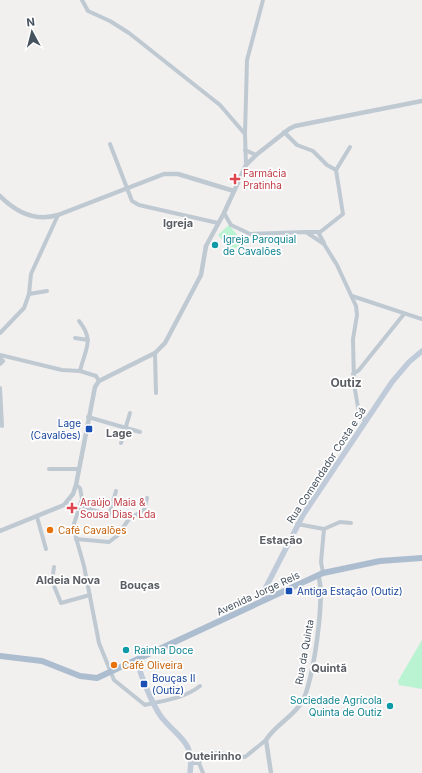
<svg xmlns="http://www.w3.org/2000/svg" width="422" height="773" font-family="Inter,sans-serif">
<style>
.green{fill:#baf3d2}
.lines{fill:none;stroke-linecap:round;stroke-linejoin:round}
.minor{stroke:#bfc9d2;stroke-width:4}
.tertiary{stroke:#bfc9d2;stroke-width:4.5}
.secondary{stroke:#c0cbda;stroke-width:5.5}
.primary{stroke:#adbdd0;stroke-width:6}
.health-dot{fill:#e0444e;stroke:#fff;stroke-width:1.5}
.culture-dot{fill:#0f9aa8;stroke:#fff;stroke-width:1.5}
.transit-dot{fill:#1a4fb4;stroke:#fff;stroke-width:1.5}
.food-dot{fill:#e8710a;stroke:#fff;stroke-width:1.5}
.labels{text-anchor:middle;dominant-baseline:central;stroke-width:3.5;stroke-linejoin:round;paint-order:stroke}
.health-label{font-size:10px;fill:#be3a42;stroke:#fff;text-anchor:start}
.culture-label{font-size:10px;fill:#0d838f;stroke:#fff;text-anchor:start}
.transit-label{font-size:10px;fill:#164399;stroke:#fff;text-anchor:start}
.street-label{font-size:10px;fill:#46525e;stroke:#fff}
.food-label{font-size:10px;fill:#c56008;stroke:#fff;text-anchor:start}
.neighbourhood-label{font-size:11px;font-weight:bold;fill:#5b5f65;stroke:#fff}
.quarter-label{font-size:12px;font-weight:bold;fill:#5b5f65;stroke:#fff}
</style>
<rect width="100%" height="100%" fill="#f2efef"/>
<g class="green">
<polygon points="229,225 243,242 232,251 218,235"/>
<polygon points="422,640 422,689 399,685 398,681"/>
</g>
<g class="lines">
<g class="minor">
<polyline points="82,0 88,11 110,21 129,33 220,105 245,134"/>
<polyline points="284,132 297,145 313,151 327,165 336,170"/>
<polyline points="110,144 132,201 139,205 218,223"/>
<polyline points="245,150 256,155"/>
<polyline points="246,165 245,134 247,60 263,0"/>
<polyline points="336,170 350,147"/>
<polyline points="224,213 231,225 250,234 306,232 324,244 337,265 356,306 357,315 353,339 354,384 359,413 365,421"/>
<polyline points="308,232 318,232 324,243"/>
<polyline points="319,233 343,214 336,170"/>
<polyline points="29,294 47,291"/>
<polyline points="352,296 422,319"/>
<path d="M79,321C95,341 85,349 80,371"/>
<polyline points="0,333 24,308 29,294 31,274 58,215"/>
<polyline points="75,338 88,340"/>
<polyline points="155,353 156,393"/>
<polyline points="0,355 62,370 80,371 96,376 99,381"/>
<polyline points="0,358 3,361 0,364"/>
<polyline points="353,374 359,370 404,314"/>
<polyline points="0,388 2,426"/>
<polyline points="88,417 140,432"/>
<polyline points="121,443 130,413"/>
<polyline points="49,469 78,469"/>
<path d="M76,485L80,488L82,499L73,527L84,566L99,643L114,680L145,705C165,700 183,699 200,686"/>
<polyline points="80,506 109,515 116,491"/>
<polyline points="37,517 46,549"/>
<polyline points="297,524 324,529 321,562 323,573"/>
<polyline points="324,529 340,522 351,523"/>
<polyline points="76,539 109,542 117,536 129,519 144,510 147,498"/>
<polyline points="54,567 52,581 61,603 90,595"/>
<path d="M191,763H199C204,745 232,757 245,757L266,740"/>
<polyline points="199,763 203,773"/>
</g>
<g class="tertiary">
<path d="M0,196C16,212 35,222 58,215L164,174H178L234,191"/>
<polyline points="0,531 64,505 73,494 76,485 95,387 99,381 155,353 165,343 201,275 206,246 224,213 246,165 256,155 289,129 295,126 422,101"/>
<path d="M271,773L266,740C275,725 293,717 302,702C313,684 326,594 318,575"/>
</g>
<g class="secondary">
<polyline points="265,600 264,591 303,515 392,382 409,362 422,351"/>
<path d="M138,660C138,672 155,710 163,719C181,740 194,742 190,773"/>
</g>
<polyline class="primary" points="0,656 42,661 80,676 97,678 323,573 380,561 422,558"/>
</g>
<g class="health-dot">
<path d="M233 173h4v4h4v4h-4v4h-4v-4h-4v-4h4z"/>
<path d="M70 502h4v4h4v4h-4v4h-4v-4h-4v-4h4z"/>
</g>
<g class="culture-dot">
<circle cx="215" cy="245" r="4"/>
<circle cx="126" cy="650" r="4"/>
<circle cx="390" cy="706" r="4"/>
</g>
<g class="transit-dot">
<rect x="85" y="425" width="8" height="8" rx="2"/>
<rect x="285" y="587" width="8" height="8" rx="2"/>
<rect x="140" y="680" width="8" height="8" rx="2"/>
</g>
<g class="food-dot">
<circle cx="50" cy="530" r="4"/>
<circle cx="114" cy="665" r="4"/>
</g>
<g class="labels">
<g class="health-label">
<text x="243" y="173">Farmácia<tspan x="243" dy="12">Pratinha</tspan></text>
<text x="80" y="502">Araújo Maia &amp;<tspan x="80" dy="12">Sousa Dias, Lda</tspan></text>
</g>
<g class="culture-label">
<text x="223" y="239">Igreja Paroquial<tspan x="223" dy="12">de Cavalões</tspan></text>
<text x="134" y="650">Rainha Doce</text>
<text x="382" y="700" text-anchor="end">Sociedade Agrícola<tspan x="382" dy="12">Quinta de Outiz</tspan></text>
</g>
<g class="transit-label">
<text x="81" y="423" text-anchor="end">Lage<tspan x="81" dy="12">(Cavalões)</tspan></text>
<text x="297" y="591">Antiga Estação (Outiz)</text>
<text x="152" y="678">Bouças II<tspan x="152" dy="12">(Outiz)</tspan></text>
</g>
<g class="street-label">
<text transform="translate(326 465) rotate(-57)">Rua Comendador Costa e Sá</text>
<text transform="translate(258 593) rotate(-25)">Avenida Jorge Reis</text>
<text transform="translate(304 652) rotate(-80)">Rua da Quinta</text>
</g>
<g class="food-label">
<text x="58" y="530">Café Cavalões</text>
<text x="122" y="665">Café Oliveira</text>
</g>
<g class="neighbourhood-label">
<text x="178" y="223">Igreja</text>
<text x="119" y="433">Lage</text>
<text x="281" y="540">Estação</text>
<text x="68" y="580">Aldeia Nova</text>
<text x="140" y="585">Bouças</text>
<text x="329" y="668">Quintã</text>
<text x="213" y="756">Outeirinho</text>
</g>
<g class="quarter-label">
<text x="346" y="382">Outiz</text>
</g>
</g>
<g transform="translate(32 32) rotate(353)" stroke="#ffffff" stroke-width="3" paint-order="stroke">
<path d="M0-3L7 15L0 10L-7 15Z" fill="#46525e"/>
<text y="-6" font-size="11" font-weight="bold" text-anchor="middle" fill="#46525e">N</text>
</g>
</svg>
